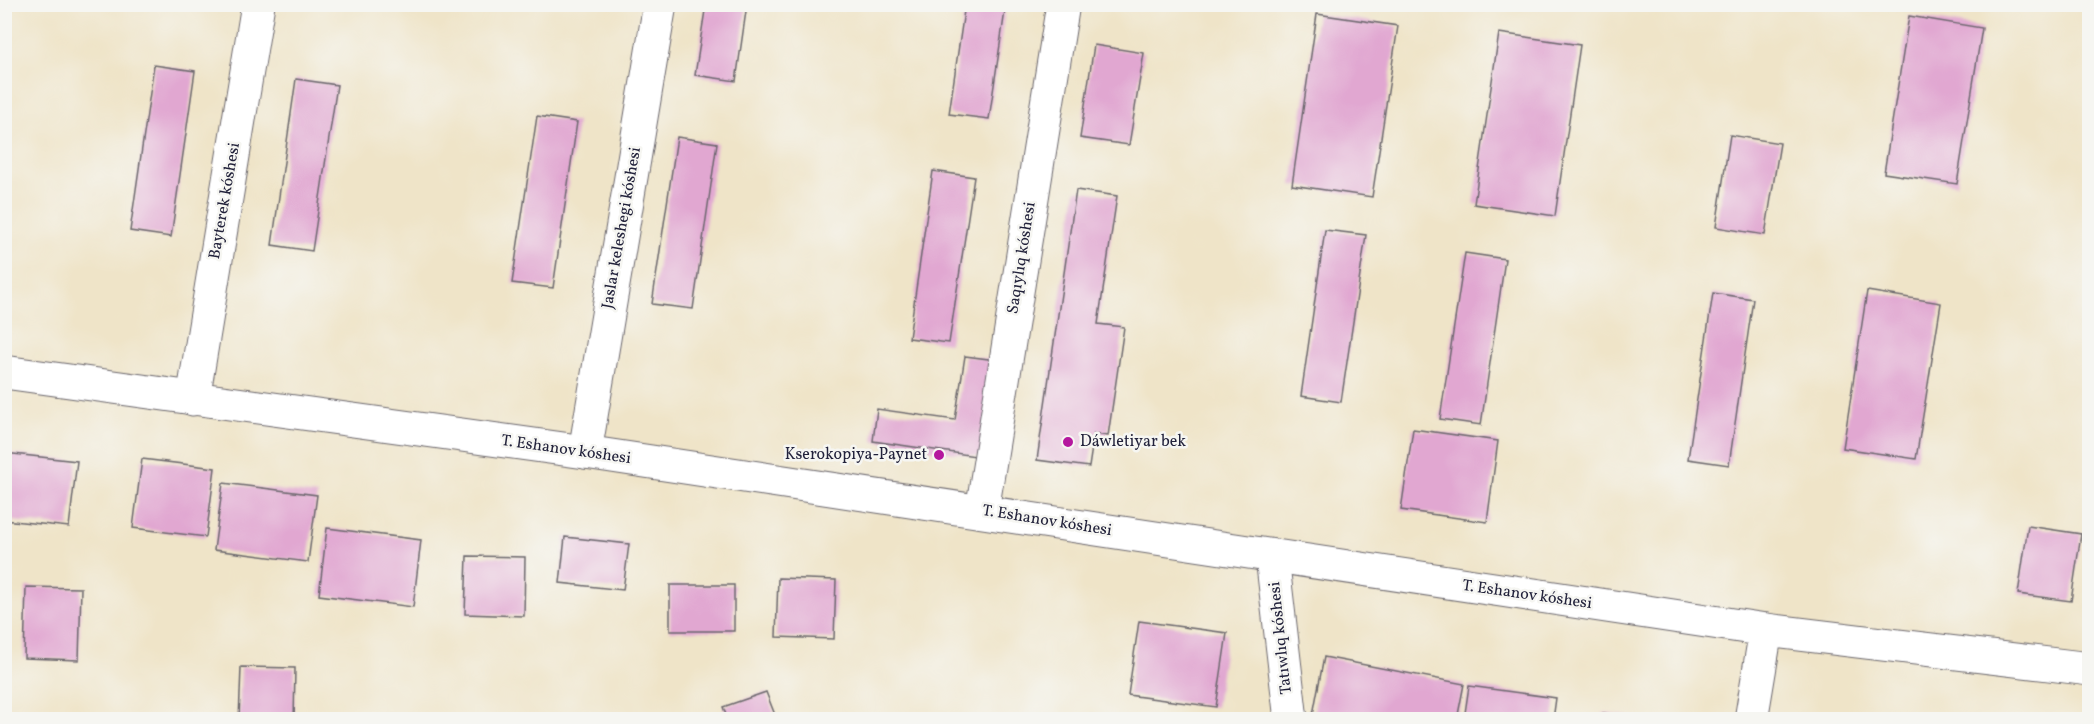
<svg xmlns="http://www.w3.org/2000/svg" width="2094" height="724" font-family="Vollkorn,serif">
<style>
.building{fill:#e1a7d1}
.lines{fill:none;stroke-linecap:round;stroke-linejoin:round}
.minor-casing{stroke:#6a666c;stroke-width:35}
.major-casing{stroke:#6a666c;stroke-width:35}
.minor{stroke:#fff;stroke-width:33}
.major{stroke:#fff;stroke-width:33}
.poi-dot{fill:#b5179e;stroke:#f6f6f2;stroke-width:2}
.labels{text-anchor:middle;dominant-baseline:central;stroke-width:5;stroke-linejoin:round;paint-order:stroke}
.street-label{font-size:16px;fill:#22223b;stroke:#f6f6f2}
.poi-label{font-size:16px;fill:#22223b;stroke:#f6f6f2;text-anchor:start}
</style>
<rect width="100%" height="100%" fill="#f6f6f2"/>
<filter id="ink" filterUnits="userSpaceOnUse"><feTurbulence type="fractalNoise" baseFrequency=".0167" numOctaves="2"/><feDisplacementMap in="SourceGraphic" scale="12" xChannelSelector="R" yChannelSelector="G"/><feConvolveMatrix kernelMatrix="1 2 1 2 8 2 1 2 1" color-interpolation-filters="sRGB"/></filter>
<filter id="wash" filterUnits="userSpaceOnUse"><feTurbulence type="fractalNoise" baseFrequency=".008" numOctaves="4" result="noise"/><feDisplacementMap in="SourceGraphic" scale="24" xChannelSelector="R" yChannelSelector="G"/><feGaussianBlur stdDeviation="1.35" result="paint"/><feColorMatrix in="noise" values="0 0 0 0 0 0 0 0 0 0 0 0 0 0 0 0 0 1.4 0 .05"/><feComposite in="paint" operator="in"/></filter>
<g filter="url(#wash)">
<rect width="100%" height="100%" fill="#efe4c8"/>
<g id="blocks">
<g class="building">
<polygon points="706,4 747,4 736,81 695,75"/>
<polygon points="965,4 1006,4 989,119 949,114"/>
<polygon points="1317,14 1398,26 1372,197 1292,185"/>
<polygon points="1909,16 1982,28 1957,184 1884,173"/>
<polygon points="1499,33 1580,45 1555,216 1474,204"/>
<polygon points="1094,45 1144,53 1129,145 1080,138"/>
<polygon points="154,65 195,71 171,237 130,231"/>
<polygon points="296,79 337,85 312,251 272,245"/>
<polygon points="537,116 577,122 553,288 512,283"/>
<polygon points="1730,135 1780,143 1765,235 1716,227"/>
<polygon points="677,137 717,143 693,309 652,304"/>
<polygon points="933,171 974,177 949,343 909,338"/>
<polygon points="1076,190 1117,196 1098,324 1124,327 1108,436 1094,434 1089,467 1037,460"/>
<polygon points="1325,230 1366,235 1341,402 1301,396"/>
<polygon points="1465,253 1505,259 1481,425 1440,419"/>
<polygon points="1867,291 1941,303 1916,459 1843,448"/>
<polygon points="1713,293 1753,299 1729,465 1688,459"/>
<polygon points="965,356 996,360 982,457 873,441 877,409 955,420"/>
<polygon points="1413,429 1498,441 1487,522 1401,510"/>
<polygon points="4,453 77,461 69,527 4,520"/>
<polygon points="142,459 215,468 206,537 133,528"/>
<polygon points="223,483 317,495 308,562 214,550"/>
<polygon points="2028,526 2081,534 2071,601 2018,594"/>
<polygon points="327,528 421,540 413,607 319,595"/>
<polygon points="565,537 629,544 623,590 560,583"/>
<polygon points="467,556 525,557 524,616 465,614"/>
<polygon points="778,578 836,580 834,639 776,637"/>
<rect x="670" y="585" width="64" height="46"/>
<polygon points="26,587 81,588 79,660 24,658"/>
<polygon points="1139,621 1227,633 1216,707 1128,695"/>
<polygon points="1324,657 1464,684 1457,720 1312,720"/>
<polygon points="241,667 295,668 294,720 239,720"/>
<polygon points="1469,686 1556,698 1553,720 1464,720"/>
<polygon points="766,692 777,720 728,720 723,707"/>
<polygon points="1603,713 1637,718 1637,720 1602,720"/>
</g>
</g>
</g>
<g filter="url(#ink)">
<use href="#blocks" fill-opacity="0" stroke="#6a666c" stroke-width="1.5"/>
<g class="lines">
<g class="minor-casing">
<g id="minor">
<polyline points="193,399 258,4"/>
<polyline points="585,452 660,4"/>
<polyline points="982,511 1063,4"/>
<polyline points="1272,557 1291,720"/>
<polyline points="1751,720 1766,630"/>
</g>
</g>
<g class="major-casing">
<polyline id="major" points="4,372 585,452 1766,630 2090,669"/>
</g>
<use href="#minor" class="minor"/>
<use href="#major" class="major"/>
</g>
</g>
<g class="poi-dot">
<circle cx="1068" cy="442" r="6"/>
<circle cx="939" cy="455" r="6"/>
</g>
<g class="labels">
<g class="street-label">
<text transform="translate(225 201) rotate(-80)">Bayterek kóshesi</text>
<text transform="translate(622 228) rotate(-80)">Jaslar keleshegi kóshesi</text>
<text transform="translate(1022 258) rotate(-81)">Saqıylıq kóshesi</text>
<text transform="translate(566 450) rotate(8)">T. Eshanov kóshesi</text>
<text transform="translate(1047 521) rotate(9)">T. Eshanov kóshesi</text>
<text transform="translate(1527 595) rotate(8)">T. Eshanov kóshesi</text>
<text transform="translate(1281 638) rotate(-96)">Tatıwlıq kóshesi</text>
</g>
<g class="poi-label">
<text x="1080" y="442">Dáwletiyar bek</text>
<text x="927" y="455" text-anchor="end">Kserokopiya-Paynet</text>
</g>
</g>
<rect width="2094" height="724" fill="none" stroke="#f6f6f2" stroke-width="24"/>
</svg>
